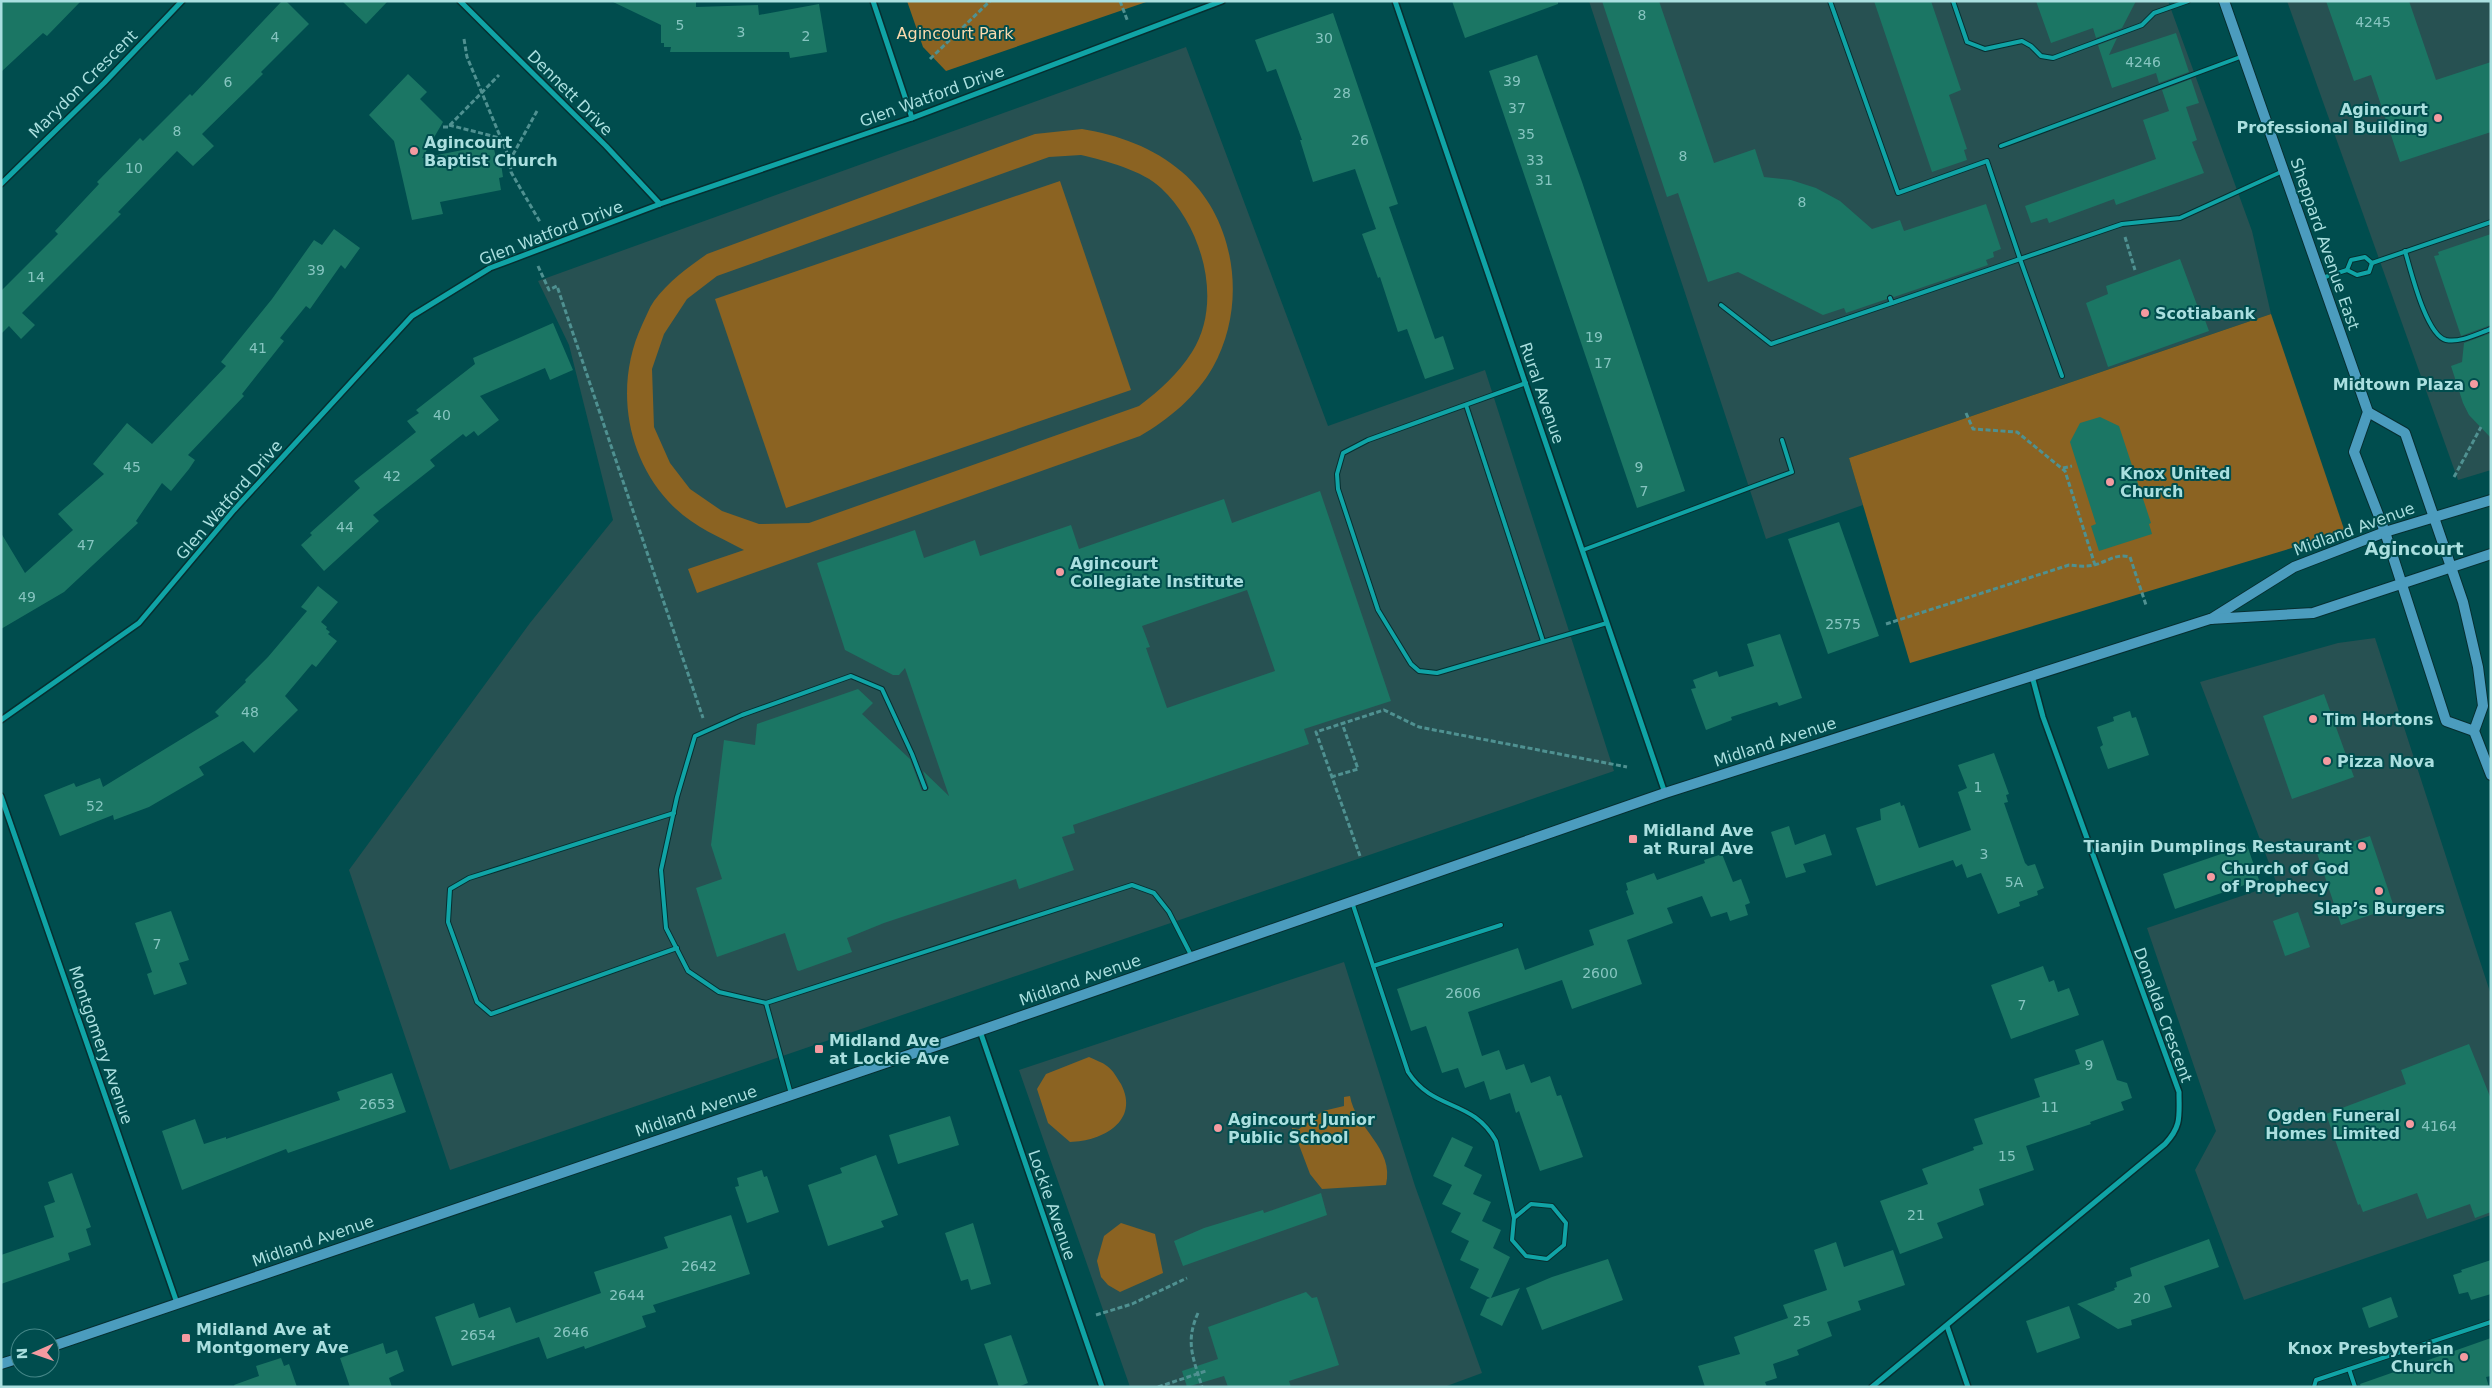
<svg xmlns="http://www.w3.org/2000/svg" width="2492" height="1388" font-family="'DejaVu Sans',sans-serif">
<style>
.built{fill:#275152}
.green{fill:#8b6322;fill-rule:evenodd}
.building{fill:#1b7664;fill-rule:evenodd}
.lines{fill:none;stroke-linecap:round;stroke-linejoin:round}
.service-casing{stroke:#062f30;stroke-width:6}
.minor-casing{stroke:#062f30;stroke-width:8}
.secondary-casing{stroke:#062f30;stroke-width:12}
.path{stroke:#4f9191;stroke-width:3;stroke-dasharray:5 2.5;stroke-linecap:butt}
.service{stroke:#10a4a6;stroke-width:4}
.minor{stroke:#10a4a6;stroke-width:5}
.secondary{stroke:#4b9cbe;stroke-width:10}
.poi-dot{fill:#f49aa0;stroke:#004d4e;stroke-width:2}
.labels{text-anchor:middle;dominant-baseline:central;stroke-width:4;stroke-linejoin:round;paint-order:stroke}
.number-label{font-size:14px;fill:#86c5c0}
.park-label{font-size:16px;fill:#fadaae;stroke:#004d4e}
.street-label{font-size:16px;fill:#aadfdf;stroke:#004d4e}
.poi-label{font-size:16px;font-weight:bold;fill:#aadfdf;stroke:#004d4e;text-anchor:start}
.neighbourhood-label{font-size:18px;font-weight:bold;fill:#aadfdf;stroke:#004d4e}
</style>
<rect width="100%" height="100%" fill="#004d4e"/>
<g class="built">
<polygon points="1589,1 2168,1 2252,231 2271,314 1849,458 1863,505 1766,539"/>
<polygon points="2287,1 2491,1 2491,470 2458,480"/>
<polygon points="1186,47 1328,426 1485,370 1614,771 450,1170 349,870 530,623 613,520 569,345 538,281"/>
<polygon points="2375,638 2491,995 2491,1215 2244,1300 2195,1170 2216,1131 2147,928 2277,884 2200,682 2338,643"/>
<polygon points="1344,962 1415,1186 1482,1373 1444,1387 1130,1387 1019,1070"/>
</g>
<g class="green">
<polygon points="907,1 1149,1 946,71 923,47"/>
<path d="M1082,129C1118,135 1153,147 1182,172C1236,218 1248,305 1213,367C1196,397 1169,419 1140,436L697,593L688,569L744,550C716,535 691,526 668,501C625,454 615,383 642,325C646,317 649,308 654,301C669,281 687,268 707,254L1015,141L1035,134ZM1081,155C1104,160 1144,171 1161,188C1202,226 1224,302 1192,352C1178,374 1160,390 1139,406L809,523L759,524L722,511L690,489L670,463L654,427L652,369L664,334L687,299L717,276L1049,157Z"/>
<polygon points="1060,181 1131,390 786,508 715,299"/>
<polygon points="2271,314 2345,532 1910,663 1849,458"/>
<path d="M1089,1057C1095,1060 1102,1062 1107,1066C1113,1070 1117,1078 1121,1084C1140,1121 1103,1141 1070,1142L1048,1123L1037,1089L1046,1074Z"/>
<path d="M1350,1096C1355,1128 1395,1148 1386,1185L1322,1189L1310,1174L1296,1137L1292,1133V1128L1299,1129L1323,1111L1344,1106V1097Z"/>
<polygon points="1121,1223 1155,1234 1163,1273 1120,1292 1108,1285 1101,1277 1097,1261 1104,1236"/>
</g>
<g class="building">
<polygon points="1,1 81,1 47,36 43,33 1,72"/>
<polygon points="282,1 286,1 309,24 261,72 263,74 202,134 214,146 193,166 177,151 118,212 121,214 22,313 35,325 21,339 9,326 1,334 1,291 58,234 55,231 99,184 97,182 140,138 143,141 190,94 192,96"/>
<polygon points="342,1 388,1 366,24"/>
<polygon points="611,1 696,1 696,7 758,5 759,15 819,4 827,52 790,58 789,52 670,52 671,47 664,47 664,43 661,43 661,25"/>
<polygon points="1452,1 1558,1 1558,4 1465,38"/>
<polygon points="1602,1 1659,1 1714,163 1755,149 1764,177 1791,180 1816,188 1840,201 1872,229 1900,220 1904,231 1986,204 2001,249 1993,252 1994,257 1986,260 1988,265 1894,297 1889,294 1887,299 1846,313 1844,308 1823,315 1738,272 1708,282 1678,193 1667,197"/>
<polygon points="1874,1 1931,1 1961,90 1949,95 1967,149 1964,150 1967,160 1932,172"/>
<polygon points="2036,1 2136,1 2122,28 2096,38 2093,28 2051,43"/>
<polygon points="2326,1 2409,1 2436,80 2491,62 2491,132 2400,162 2371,75 2354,81"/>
<polygon points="1333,13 1398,204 1389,207 1435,339 1443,336 1454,369 1425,379 1407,329 1398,332 1380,277 1378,278 1362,234 1376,229 1355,169 1313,182 1300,140 1302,140 1276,69 1267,72 1255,40"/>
<polygon points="2176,33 2189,72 2159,83 2156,73 2112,88 2098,45 2117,38 2109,55"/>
<polygon points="1537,55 1582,182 1685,491 1637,508 1489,71"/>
<polygon points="408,74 427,92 420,99 443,122 422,158 493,144 496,158 500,157 503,177 499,178 501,190 440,202 443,214 412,220 394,141 369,115"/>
<polygon points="2191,79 2199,103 2186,107 2197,140 2192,142 2204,173 2116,205 2114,199 2049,223 2047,218 2031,223 2025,206 2156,159 2143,120 2169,111 2162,90"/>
<polygon points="334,229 360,248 345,269 341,265 310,309 306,306 280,338 284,341 242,394 244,396 188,455 195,460 189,469 171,491 162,483 136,521 138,523 64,592 1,629 1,533 25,573 73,530 58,514 104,474 93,464 127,423 152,444 226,366 221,362 272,299 314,240 322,245"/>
<polygon points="2491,234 2491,325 2461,336 2434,256 2439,255 2438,252"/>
<polygon points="2180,259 2200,313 2202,312 2209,331 2108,367 2086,303 2108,294 2106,286"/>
<polygon points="553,323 573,370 550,380 545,368 480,396 499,420 478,436 474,431 466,437 463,434 430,460 435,466 373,515 379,521 324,571 301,545 312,535 310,533 360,488 354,481 416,432 407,421 419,413 416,410 475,364 473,358"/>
<polygon points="2491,333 2491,438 2469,415 2463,403 2451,366 2462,362 2464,343"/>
<polygon points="2100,417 2119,426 2151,523 2149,524 2152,534 2099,551 2091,526 2096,524 2070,442 2080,423"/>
<path d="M1320,491L1391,701L1304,729L1309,744L1073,825L1075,833L1062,837L1074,870L1019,889L1016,879L884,923L847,938L852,952L799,971L797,970L785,933L717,957L696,888L722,879L711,845L724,740L755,745L757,724L858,689L873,703L862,714L910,759L922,791H927L929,788L923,771L949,796L905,668L899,675H893L845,650L817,563L915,530L924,558L975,540L980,556L1071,525L1079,549L1224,499L1232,523ZM1247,590L1275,671L1167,708L1146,648L1150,647L1142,626Z"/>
<polygon points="1839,522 1879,636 1828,654 1788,539"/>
<polygon points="318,586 338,602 321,622 327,627 326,629 330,632 328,634 337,641 316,667 312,664 285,696 298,710 254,753 243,741 199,767 204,775 149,807 114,820 113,815 60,836 44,795 74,783 76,787 100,778 103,787 219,716 215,712 246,682 245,680 268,657 307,611 301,607"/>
<polygon points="1780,634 1802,698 1779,706 1777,702 1731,717 1732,720 1706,730 1691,689 1696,688 1693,680 1717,671 1719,677 1754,666 1747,644"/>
<polygon points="2324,694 2354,777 2292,799 2263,716"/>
<polygon points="2130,711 2132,718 2136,717 2149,755 2108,769 2100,747 2103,745 2097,727 2114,721 2113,717"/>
<polygon points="1994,753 2009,794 2006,795 2008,802 2004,803 2025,863 2028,866 2035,864 2044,888 2037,891 2038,895 2019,902 2020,906 1998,914 1981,873 1967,878 1962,864 1956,867 1953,860 1876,886 1856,828 1881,820 1880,809 1900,802 1901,806 1904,805 1919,848 1971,830 1958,792 1967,788 1958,765"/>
<polygon points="1789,826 1795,845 1825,834 1832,855 1803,864 1806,872 1786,878 1771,832"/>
<polygon points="2370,836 2394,907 2341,925 2317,853"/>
<polygon points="2247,845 2259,880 2175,909 2163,874"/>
<polygon points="1722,854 1733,882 1741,879 1750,903 1745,905 1748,915 1730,921 1727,912 1711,917 1702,896 1667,908 1673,923 1627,940 1642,984 1572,1009 1562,980 1468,1012 1482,1056 1499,1050 1506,1070 1524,1064 1531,1083 1550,1076 1557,1096 1561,1095 1583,1157 1540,1171 1519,1111 1516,1113 1510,1093 1490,1100 1484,1081 1465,1088 1458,1068 1442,1073 1426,1026 1411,1031 1397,989 1518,948 1525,970 1594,945 1589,930 1634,914 1626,891 1628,890 1626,883 1654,873 1657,880 1705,863 1704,860"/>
<polygon points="171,911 189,960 179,963 187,984 154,995 147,974 152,972 135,923"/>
<polygon points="2298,912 2310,947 2285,956 2273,921"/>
<polygon points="2043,966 2049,982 2054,980 2058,992 2069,988 2079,1015 2011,1039 1991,985"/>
<polygon points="2103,1040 2117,1080 2127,1083 2132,1098 2121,1102 2124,1110 2090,1122 2091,1124 2026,1146 2034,1170 1979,1189 1984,1205 1937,1223 1943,1238 1900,1254 1880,1201 1928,1184 1922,1169 1974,1150 1973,1147 1983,1144 1974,1119 2040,1097 2034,1079 2080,1064 2075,1050"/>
<polygon points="2469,1044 2491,1099 2491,1212 2475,1218 2470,1204 2427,1219 2417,1193 2363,1212 2360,1204 2358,1205 2326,1114 2406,1084 2401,1070"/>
<polygon points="392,1073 406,1112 288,1153 286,1149 182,1190 162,1131 195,1119 204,1144 226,1137 226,1139 340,1100 337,1092"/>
<polygon points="950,1116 959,1145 898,1164 889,1135"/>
<polygon points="1452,1137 1473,1147 1464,1166 1482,1175 1473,1194 1491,1202 1482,1221 1501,1230 1493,1248 1510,1257 1491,1298 1520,1288 1502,1326 1480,1315 1487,1299 1490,1298 1470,1288 1479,1269 1460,1260 1469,1241 1451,1232 1461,1213 1442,1204 1452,1185 1433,1176"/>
<polygon points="876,1155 898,1215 881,1221 884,1227 828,1246 808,1185 842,1173 840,1168"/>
<polygon points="762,1170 764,1177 767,1176 779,1212 747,1223 735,1187 739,1186 737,1178"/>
<polygon points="72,1173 91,1227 86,1229 91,1245 68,1253 70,1260 1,1284 1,1255 54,1237 44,1206 55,1202 48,1182"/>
<polygon points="1321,1193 1327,1215 1183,1266 1174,1241 1204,1228 1263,1210 1264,1213"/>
<polygon points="731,1215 750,1274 653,1305 656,1312 642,1316 646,1327 585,1349 584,1346 547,1359 539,1337 452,1366 435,1317 474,1303 479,1318 510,1307 516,1323 601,1293 594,1272 668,1248 664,1237"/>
<polygon points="973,1223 991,1284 971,1290 968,1279 961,1281 945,1233"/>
<polygon points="2209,1239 2219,1267 2164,1286 2172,1307 2131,1320 2132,1325 2118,1329 2077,1304 2115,1290 2114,1288 2117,1287 2116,1282 2132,1276 2130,1268"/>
<polygon points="1836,1242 1844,1267 1893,1250 1905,1285 1858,1301 1861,1310 1827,1322 1832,1336 1797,1350 1799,1355 1773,1364 1777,1378 1765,1382 1767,1387 1705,1387 1698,1366 1740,1354 1734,1337 1788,1318 1783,1305 1827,1290 1814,1250"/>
<polygon points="1608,1259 1623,1300 1542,1330 1526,1288 1552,1277"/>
<polygon points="2491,1260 2491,1294 2471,1300 2468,1292 2459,1294 2453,1275 2462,1272 2461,1270"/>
<polygon points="1306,1292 1312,1298 1317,1297 1339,1365 1289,1381 1291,1387 1228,1387 1224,1376 1187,1387 1182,1371 1218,1359 1208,1327"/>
<polygon points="2391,1297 2398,1317 2369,1328 2362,1308"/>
<polygon points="2069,1306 2080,1338 2037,1353 2026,1321"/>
<polygon points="1011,1335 1028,1383 1018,1387 999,1387 984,1344"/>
<polygon points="2491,1338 2491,1376 2486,1377 2489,1387 2361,1387 2360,1384"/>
<polygon points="383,1343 386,1354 397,1350 404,1371 389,1378 392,1387 350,1387 340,1358"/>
<polygon points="281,1358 284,1366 289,1364 297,1387 235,1387 234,1385 259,1376 256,1366"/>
</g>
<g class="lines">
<g class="service-casing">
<g id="service">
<polyline points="1830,1 1898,193 1987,161 2020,259 2122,224 2180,218 2283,171"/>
<polyline points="1953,1 1967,42 1985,49 2022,41 2031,46 2041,56 2053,58 2142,25 2154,13 2188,1"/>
<polyline points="2001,146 2243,56"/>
<path d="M2405,251C2411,271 2426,335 2446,340C2460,343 2477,334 2491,329"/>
<polyline points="2372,263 2491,222"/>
<polyline points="2347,270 2351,260 2365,257 2372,263"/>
<polyline points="2322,278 2347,270 2357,275 2369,272 2372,263"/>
<polyline points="1890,298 1892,303 2020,259 2062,376"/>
<polyline points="1721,305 1771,344 1892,303"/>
<polyline points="1526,383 1368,440 1343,453 1337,474 1338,489 1378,610 1411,664 1419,671 1437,673 1607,623"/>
<polyline points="1466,405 1543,641"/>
<polyline points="1583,550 1792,472 1782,440"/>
<polyline points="925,788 912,754 882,689 851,676 742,715 695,736 677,797 661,870 666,928 688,971 719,992 766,1003 1132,885 1154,893 1169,912 1192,957"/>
<polyline points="674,813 469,878 450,889 448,922 477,1002 491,1014 677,948"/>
<path d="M1352,902L1408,1072C1434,1112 1472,1098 1496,1141L1514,1218L1512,1240L1526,1256L1547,1259L1564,1245L1566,1223L1552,1206L1531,1204L1514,1218"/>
<polyline points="1373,966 1501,925"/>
<polyline points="766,1003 791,1094"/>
<polyline points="2349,1369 2355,1387"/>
<polyline points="2314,1387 2316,1380 2491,1322"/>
</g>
</g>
<g class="minor-casing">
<g id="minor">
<polyline points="460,1 606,146 660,204"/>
<polyline points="873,1 912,118"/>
<polyline points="1395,1 1665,793"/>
<polyline points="1,184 104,83 182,1"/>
<polyline points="1,720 139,623 234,510 412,316 490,268 660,204 912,118 1222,1"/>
<polyline points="1,796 177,1303"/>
<polyline points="980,1031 1102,1387"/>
<polyline points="1947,1326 1968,1387"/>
<path d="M1872,1387L2165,1144C2182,1126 2179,1116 2179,1092L2043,717L2032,676"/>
</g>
</g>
<g class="secondary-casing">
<g id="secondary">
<polyline points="2224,1 2368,412 2354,452 2385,532 2446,721 2474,731"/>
<polyline points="2368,412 2405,433 2463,602 2478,667 2483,706 2474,731 2491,775"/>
<polyline points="2211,619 2294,567 2385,532 2491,500"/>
<polyline points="50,1347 947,1042 1665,793 2210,619 2313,613 2491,554"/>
<polyline points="1,1364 20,1358"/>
</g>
</g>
<g class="path">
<polyline points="1120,1 1128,22"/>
<polyline points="464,39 467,57 510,160"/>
<polyline points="930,59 990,1"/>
<polyline points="537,111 510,160 511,172 540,222"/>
<polyline points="449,125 500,138"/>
<polyline points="443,127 448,127 499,75"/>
<polyline points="2125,237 2135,270"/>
<polyline points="538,266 549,290 557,286 703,718"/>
<polyline points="1966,413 1973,429 2017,432 2065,471 2095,565"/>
<polyline points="2063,468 2072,466"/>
<polyline points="2454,477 2481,427"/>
<path d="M1886,624L2069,565C2077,566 2085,567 2094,565C2107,562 2116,553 2130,557L2146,605"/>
<polyline points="1331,777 1358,769 1342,723"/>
<polyline points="1360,856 1316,732 1384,710 1419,727 1627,767"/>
<path d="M1198,1313C1185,1342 1193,1357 1202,1387"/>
<polyline points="1096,1315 1132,1304 1187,1278"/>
<polyline points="1158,1387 1206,1371"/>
</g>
<use href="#service" class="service"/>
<use href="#minor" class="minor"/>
<use href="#secondary" class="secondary"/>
</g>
<g class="poi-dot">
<circle cx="2438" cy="118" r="5"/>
<circle cx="414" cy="151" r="5"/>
<circle cx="2145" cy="313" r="5"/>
<circle cx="2474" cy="384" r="5"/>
<circle cx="2110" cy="482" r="5"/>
<circle cx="1060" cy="572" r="5"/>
<circle cx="2313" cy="719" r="5"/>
<circle cx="2327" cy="761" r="5"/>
<rect x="1628" y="834" width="10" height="10" rx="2.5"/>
<circle cx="2362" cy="846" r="5"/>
<circle cx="2211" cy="877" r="5"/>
<circle cx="2379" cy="891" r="5"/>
<rect x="814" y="1044" width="10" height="10" rx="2.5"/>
<circle cx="2410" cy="1124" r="5"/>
<circle cx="1218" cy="1128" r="5"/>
<rect x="181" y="1333" width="10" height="10" rx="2.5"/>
<circle cx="2464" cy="1357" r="5"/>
</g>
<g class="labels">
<g class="number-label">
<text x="1642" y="15">8</text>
<text x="2373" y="22">4245</text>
<text x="680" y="25">5</text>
<text x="741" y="32">3</text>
<text x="806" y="36">2</text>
<text x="275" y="37">4</text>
<text x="1324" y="38">30</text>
<text x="2143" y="62">4246</text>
<text x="1512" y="81">39</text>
<text x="228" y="82">6</text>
<text x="1342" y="93">28</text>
<text x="1517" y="108">37</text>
<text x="177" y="131">8</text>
<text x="1526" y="134">35</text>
<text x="1360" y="140">26</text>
<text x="1683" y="156">8</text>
<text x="1535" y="160">33</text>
<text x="134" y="168">10</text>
<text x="1544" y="180">31</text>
<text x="1802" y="202">8</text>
<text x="316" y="270">39</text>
<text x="36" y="277">14</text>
<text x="1594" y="337">19</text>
<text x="258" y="348">41</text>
<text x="1603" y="363">17</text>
<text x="442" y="415">40</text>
<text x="132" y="467">45</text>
<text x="1639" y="467">9</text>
<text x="392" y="476">42</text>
<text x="1644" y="491">7</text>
<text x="345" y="527">44</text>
<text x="86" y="545">47</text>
<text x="27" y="597">49</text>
<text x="1843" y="624">2575</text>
<text x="250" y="712">48</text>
<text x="1978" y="787">1</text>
<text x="95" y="806">52</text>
<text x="1984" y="854">3</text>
<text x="2014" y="882">5A</text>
<text x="157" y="944">7</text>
<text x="1600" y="973">2600</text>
<text x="1463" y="993">2606</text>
<text x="2022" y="1005">7</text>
<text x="2089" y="1065">9</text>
<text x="377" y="1104">2653</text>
<text x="2050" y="1107">11</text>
<text x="2439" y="1126">4164</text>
<text x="2007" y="1156">15</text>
<text x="1916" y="1215">21</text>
<text x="699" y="1266">2642</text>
<text x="627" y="1295">2644</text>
<text x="2142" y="1298">20</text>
<text x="1802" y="1321">25</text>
<text x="571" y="1332">2646</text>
<text x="478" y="1335">2654</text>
</g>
<g class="park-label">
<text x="955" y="33">Agincourt Park</text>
</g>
<g class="street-label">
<text transform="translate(83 84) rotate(-45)">Marydon Crescent</text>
<text transform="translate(570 93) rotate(45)">Dennett Drive</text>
<text transform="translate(932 96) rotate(-20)">Glen Watford Drive</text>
<text transform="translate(551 233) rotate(-21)">Glen Watford Drive</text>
<text transform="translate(2325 244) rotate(71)">Sheppard Avenue East</text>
<text transform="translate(1542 393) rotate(71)">Rural Avenue</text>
<text transform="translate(229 500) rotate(-49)">Glen Watford Drive</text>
<text transform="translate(2354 529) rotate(-20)">Midland Avenue</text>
<text transform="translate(1775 742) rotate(-18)">Midland Avenue</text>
<text transform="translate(1080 980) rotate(-19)">Midland Avenue</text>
<text transform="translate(2163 1015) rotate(70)">Donalda Crescent</text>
<text transform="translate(101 1045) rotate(71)">Montgomery Avenue</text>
<text transform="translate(696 1111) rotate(-19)">Midland Avenue</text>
<text transform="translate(1052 1205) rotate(71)">Lockie Avenue</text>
<text transform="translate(313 1241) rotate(-19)">Midland Avenue</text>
</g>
<g class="poi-label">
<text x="2428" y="109" text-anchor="end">Agincourt<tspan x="2428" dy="18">Professional Building</tspan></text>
<text x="424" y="142">Agincourt<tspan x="424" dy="18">Baptist Church</tspan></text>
<text x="2155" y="313">Scotiabank</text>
<text x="2464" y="384" text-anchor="end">Midtown Plaza</text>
<text x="2120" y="473">Knox United<tspan x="2120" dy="18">Church</tspan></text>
<text x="1070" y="563">Agincourt<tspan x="1070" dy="18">Collegiate Institute</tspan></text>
<text x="2323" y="719">Tim Hortons</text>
<text x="2337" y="761">Pizza Nova</text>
<text x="1643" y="830">Midland Ave<tspan x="1643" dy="18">at Rural Ave</tspan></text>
<text x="2352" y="846" text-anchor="end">Tianjin Dumplings Restaurant</text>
<text x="2221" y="868">Church of God<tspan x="2221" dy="18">of Prophecy</tspan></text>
<text x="2379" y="908" text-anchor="middle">Slap’s Burgers</text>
<text x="829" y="1040">Midland Ave<tspan x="829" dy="18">at Lockie Ave</tspan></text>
<text x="2400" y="1115" text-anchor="end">Ogden Funeral<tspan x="2400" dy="18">Homes Limited</tspan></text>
<text x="1228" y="1119">Agincourt Junior<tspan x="1228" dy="18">Public School</tspan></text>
<text x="196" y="1329">Midland Ave at<tspan x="196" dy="18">Montgomery Ave</tspan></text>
<text x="2454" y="1348" text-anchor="end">Knox Presbyterian<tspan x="2454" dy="18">Church</tspan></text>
</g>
<g class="neighbourhood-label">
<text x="2414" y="548">Agincourt</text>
</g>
</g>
<rect width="2492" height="1388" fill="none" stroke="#aadfdf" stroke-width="5"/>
<g transform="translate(35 1353) rotate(268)"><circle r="24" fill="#004d4e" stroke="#448788"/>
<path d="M0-4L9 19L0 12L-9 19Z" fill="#f49aa0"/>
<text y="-8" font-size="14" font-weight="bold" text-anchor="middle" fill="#aadfdf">N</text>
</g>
</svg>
